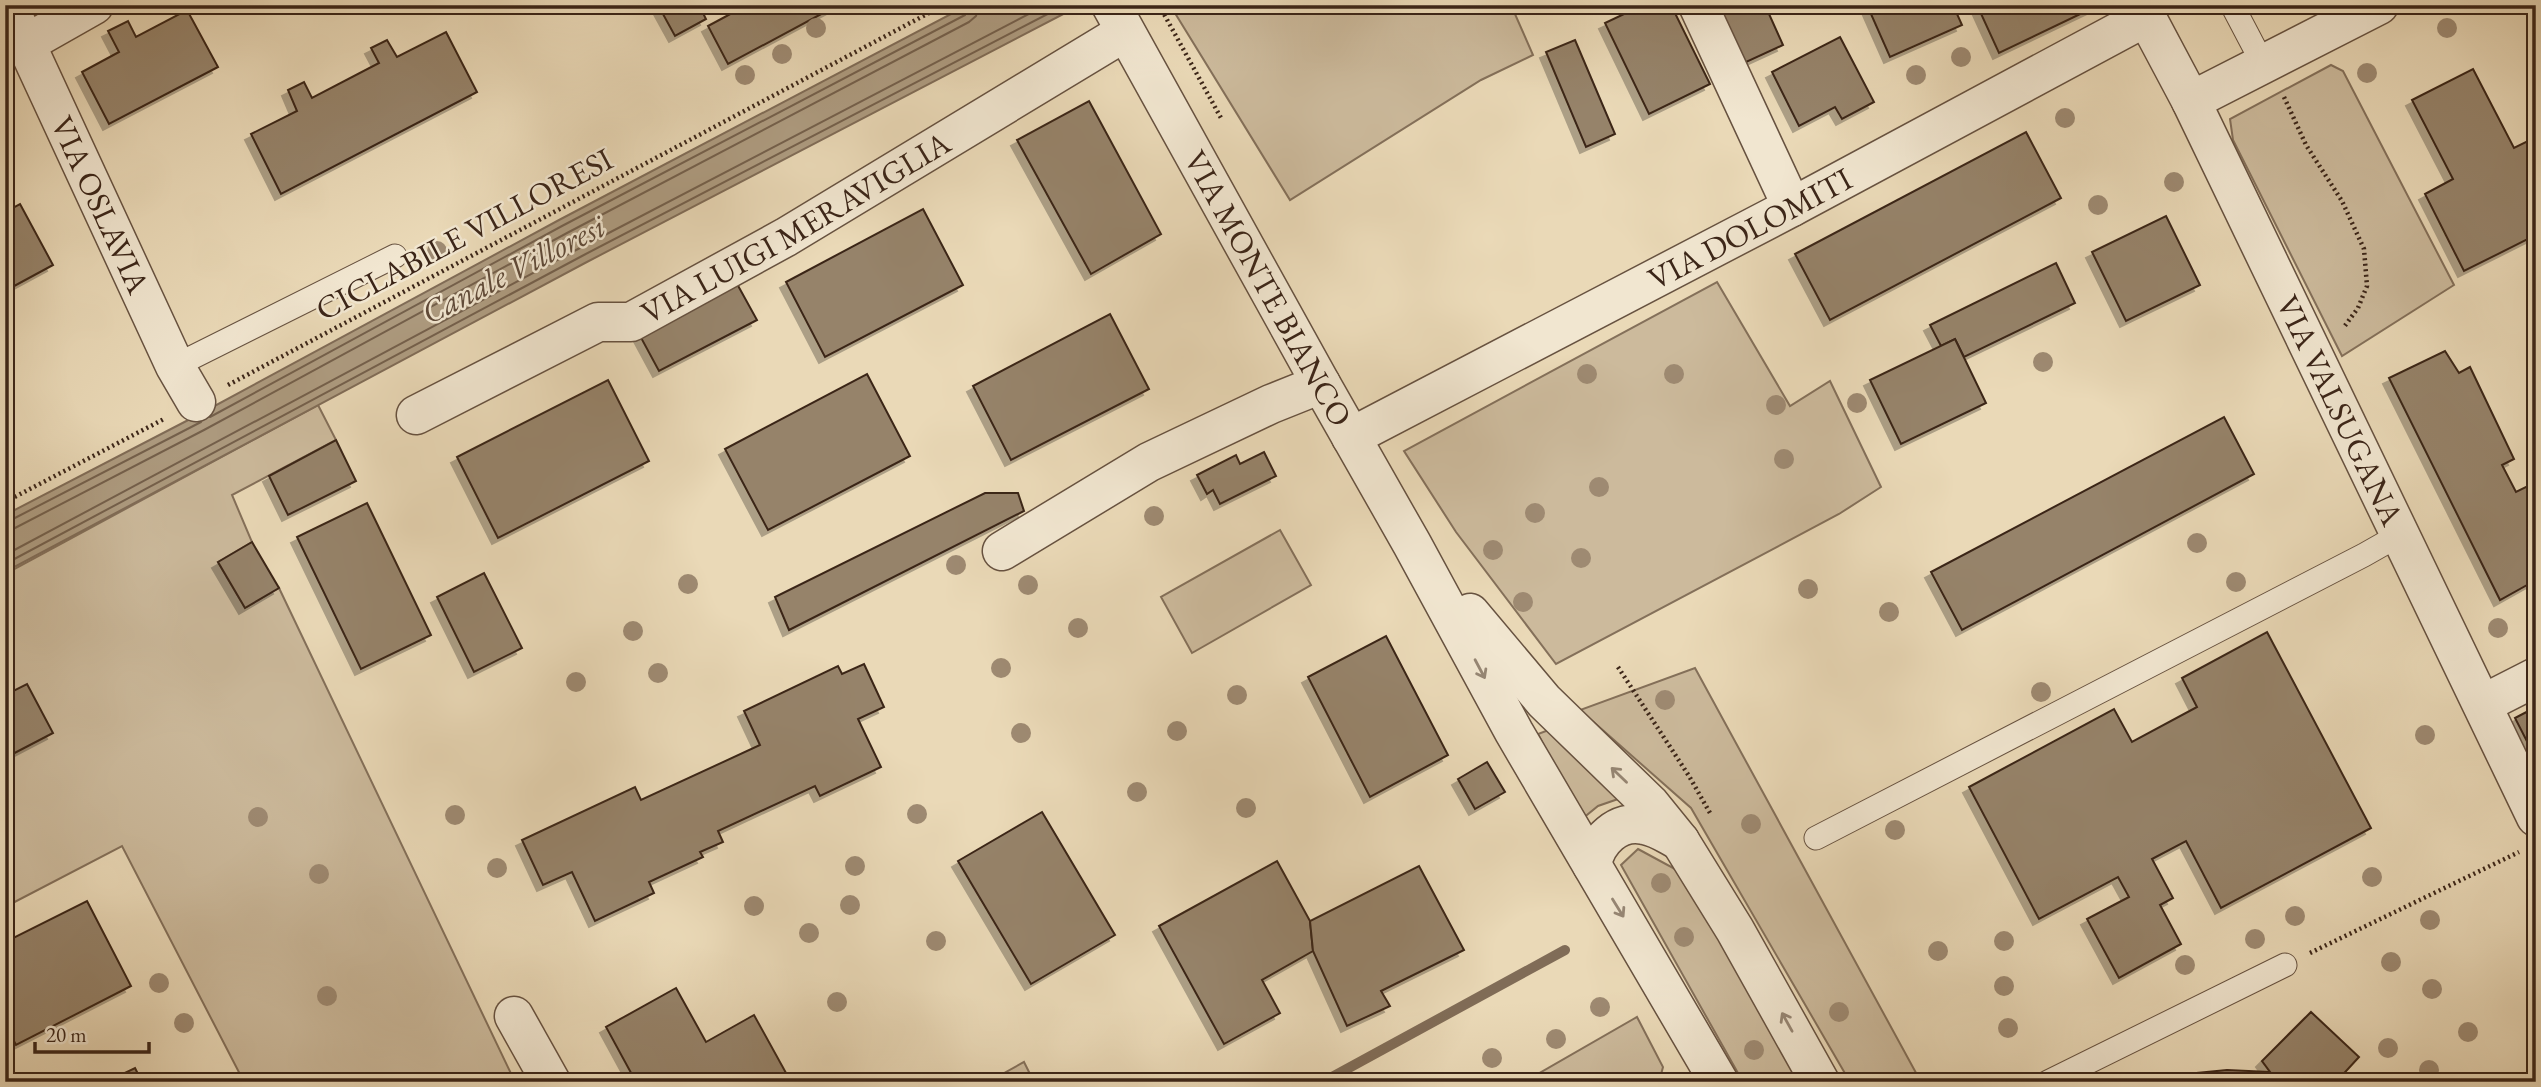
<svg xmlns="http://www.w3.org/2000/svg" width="2541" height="1087" font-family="'EB Garamond',serif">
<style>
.green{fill:#ccba9c;stroke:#84705a;stroke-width:2}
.water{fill:#ae9c81;stroke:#806c57;stroke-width:2}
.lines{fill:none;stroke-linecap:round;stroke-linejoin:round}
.shore{stroke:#74604c;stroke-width:2}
.stream{stroke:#806c57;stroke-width:10}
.building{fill:#96836b;stroke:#3b2518;stroke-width:2;filter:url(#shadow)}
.lane-casing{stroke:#675240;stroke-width:25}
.street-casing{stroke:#675240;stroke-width:41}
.path{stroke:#3b2518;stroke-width:4.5;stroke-dasharray:2 3.5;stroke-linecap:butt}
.lane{stroke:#f1e6d0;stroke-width:23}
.street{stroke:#f1e6d0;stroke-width:38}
.tree{fill:#9e8a72}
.oneway{stroke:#968674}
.labels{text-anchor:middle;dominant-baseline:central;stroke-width:5;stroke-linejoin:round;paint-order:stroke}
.street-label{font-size:32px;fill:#3b2518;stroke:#f1e6d0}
.water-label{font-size:33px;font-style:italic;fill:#5e4938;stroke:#f1e6d0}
</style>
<defs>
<filter id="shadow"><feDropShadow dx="-6" dy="6" stdDeviation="0" flood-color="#0004"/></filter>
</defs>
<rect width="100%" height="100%" fill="#ead9b7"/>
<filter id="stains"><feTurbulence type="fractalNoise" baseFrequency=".00286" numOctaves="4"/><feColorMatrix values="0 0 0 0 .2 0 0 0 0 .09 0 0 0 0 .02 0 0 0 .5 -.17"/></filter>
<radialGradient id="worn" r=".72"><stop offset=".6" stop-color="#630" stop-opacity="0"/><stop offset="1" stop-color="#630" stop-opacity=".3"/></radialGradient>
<g class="green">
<polygon points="1170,5 1511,5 1533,55 1481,80 1290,200"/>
<polygon points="2331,65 2343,71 2454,285 2342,356 2233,140 2230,119"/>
<polygon points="1717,282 1790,406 1830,381 1881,487 1839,514 1556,664 1456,532 1404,451"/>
<polygon points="318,405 336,440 232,495 252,542 218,562 245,608 279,588 515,1082 244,1082 122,846 5,907 5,574"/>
<polygon points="1280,530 1311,585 1192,653 1161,597"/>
<polygon points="1695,668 1921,1082 1850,1082 1691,808 1580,710"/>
<polygon points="1554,728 1621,798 1598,806 1582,819 1580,816 1538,734"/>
<polygon points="1638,849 1688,876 1802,1082 1743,1082 1621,865"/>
<polygon points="1637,1017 1663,1067 1659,1082 1524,1082"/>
<polygon points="1024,1062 1034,1082 988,1082"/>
</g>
<polygon class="water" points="968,5 1071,5 1073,9 585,263 5,572 5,515 196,416 559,220"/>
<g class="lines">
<g class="shore">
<polyline points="210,417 562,226 965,15 970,5"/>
<polyline points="5,521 11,520 201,422"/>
<polyline points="5,530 15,528 204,430 567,233 969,22 976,16 979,5"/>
<polyline points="5,555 578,249 1046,5"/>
<polyline points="5,564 582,256 1065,5"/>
</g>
<polyline class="stream" points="1323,1082 1565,950"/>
</g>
<g class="building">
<polygon points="658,5 699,5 706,19 675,36"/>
<polygon points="747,5 838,5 728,64 708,26"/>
<polygon points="1643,5 1671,5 1710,84 1649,114 1605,23"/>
<polygon points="1719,5 1765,5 1783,45 1744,63"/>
<polygon points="1867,5 1953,5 1962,25 1890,57"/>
<polygon points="1977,5 2007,5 2009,10 2018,5 2099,5 1999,53"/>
<polygon points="187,10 218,67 109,124 82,72 119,52 108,31 128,21 136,37"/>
<polygon points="446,32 477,92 281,194 251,134 297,111 288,90 304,82 312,98 379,63 371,48 387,40 397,57"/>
<polygon points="1840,37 1874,102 1842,119 1835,107 1799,126 1772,72"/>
<polygon points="1575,40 1615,134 1586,147 1546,52"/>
<polygon points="2473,69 2514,148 2536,137 2536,235 2464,271 2425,194 2453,179 2412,100"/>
<polygon points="1089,101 1161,234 1091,274 1017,140"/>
<polygon points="2026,132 2061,198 1830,320 1795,254"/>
<polygon points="20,204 53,265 5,291 5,212"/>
<polygon points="923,209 963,285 825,357 786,282"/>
<polygon points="2166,216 2200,285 2126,321 2092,252"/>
<polygon points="2056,263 2075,303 1964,357 1955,339 1941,346 1930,325"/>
<polygon points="736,282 757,320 659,371 639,334"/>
<polygon points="1110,314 1149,389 1011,460 973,386"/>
<polygon points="1955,339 1986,403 1901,444 1870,380"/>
<polygon points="2445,351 2459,373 2470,367 2514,459 2502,465 2516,492 2536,482 2536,580 2500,600 2389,378"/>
<polygon points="867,374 910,456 768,530 725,449"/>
<polygon points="608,380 649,461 498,538 457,457"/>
<polygon points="2224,417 2254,474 1962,630 1931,572"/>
<polygon points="336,440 356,481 288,515 269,476"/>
<polygon points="1264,452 1276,476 1220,504 1213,490 1207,494 1197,475 1236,455 1240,464"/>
<polygon points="985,493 1018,493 1024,511 789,630 775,597"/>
<polygon points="367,503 431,635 361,669 297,537"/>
<polygon points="252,542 279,588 245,608 218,562"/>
<polygon points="484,573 522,648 474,672 437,597"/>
<polygon points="2267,632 2371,828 2221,908 2186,841 2152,859 2173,898 2160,905 2181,944 2119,978 2087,919 2129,897 2118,877 2039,919 1969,787 2114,709 2132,742 2197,707 2182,678"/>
<polygon points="1386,636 1448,755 1370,797 1308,677"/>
<polygon points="864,664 884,707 858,719 881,767 820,796 815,786 718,831 723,842 700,852 703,857 649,882 654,893 595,921 572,872 543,885 522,840 635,787 641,800 760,745 744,711 838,666 842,674"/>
<polygon points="27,684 53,733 5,758 5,695"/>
<polygon points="2536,707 2536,759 2515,718"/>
<polygon points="1487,762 1505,792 1475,809 1458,779"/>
<polygon points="1042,812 1115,935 1031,984 958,861"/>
<polygon points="1277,861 1310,921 1313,951 1262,980 1280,1013 1224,1044 1159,926"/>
<polygon points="1419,866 1464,950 1381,991 1390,1006 1347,1026 1313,951 1310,921"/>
<polygon points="87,901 131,986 16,1045 5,1024 5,942"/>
<polygon points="676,988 706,1042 754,1015 791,1082 636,1082 606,1027"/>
<polygon points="2311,1012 2359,1057 2336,1082 2187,1082 2187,1074 2227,1070 2270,1072 2262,1061"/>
<polygon points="135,1068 142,1082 106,1082"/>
</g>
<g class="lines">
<g class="lane-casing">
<g id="lane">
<polyline points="2232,5 2263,64"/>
<polyline points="175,366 395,256"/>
<polyline points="1816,838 2364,555 2401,534"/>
<polyline points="2048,1082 2285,965"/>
</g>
</g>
<g class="street-casing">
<g id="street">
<path id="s1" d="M8,5L175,366L196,402"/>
<path id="s2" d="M1111,5L1321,384L1412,544L1514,732L1719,1082"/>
<polyline points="1698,5 1792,207"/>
<path id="s3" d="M2140,5L2191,101L2536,817"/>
<polyline points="27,43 94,5"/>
<polyline points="2191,101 2379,5"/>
<path id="s4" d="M416,415L598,322H631L786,237L1125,32"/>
<path id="s5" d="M1351,437L1792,207L2146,17"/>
<polyline points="1002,551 1149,462 1271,404 1321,384"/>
<polyline points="1470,613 1544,701 1650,804 1680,841 1735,930 1820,1082"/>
<polyline points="2483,704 2536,677"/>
<path d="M1592,865C1596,841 1618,819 1644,825C1657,827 1668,835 1680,841"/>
<polyline points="514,1016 551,1082"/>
</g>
</g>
<g class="path">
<polyline points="1159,5 1221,118"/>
<polyline points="2284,97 2306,145 2342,201 2364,249 2367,286 2358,308 2344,327"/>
<polyline points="228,385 944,5"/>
<polyline points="5,502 164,419"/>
<polyline points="1618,667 1689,776 1710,813"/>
<polyline points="2310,953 2519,852"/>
</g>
<use href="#lane" class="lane"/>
<use href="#street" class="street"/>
</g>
<g class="tree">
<circle cx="816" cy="28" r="10"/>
<circle cx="2447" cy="28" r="10"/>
<circle cx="782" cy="54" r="10"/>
<circle cx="1961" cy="57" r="10"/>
<circle cx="2367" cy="73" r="10"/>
<circle cx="745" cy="75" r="10"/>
<circle cx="1916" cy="75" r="10"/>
<circle cx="2065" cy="118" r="10"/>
<circle cx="2174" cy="182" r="10"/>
<circle cx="2098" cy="205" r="10"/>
<circle cx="437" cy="251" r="10"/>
<circle cx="2043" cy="362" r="10"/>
<circle cx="1587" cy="374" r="10"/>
<circle cx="1674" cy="374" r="10"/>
<circle cx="1857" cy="403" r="10"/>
<circle cx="1776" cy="405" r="10"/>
<circle cx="1784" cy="459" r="10"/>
<circle cx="1599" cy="487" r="10"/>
<circle cx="1535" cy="513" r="10"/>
<circle cx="1154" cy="516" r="10"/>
<circle cx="2197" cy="543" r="10"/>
<circle cx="1493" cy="550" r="10"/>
<circle cx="1581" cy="558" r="10"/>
<circle cx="956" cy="565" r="10"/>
<circle cx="2236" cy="582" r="10"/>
<circle cx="688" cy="584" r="10"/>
<circle cx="1028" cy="585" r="10"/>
<circle cx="1808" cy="589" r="10"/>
<circle cx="1523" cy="602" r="10"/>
<circle cx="1889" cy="612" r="10"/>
<circle cx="1078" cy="628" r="10"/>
<circle cx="2498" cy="628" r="10"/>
<circle cx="633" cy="631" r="10"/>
<circle cx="1001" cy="668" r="10"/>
<circle cx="658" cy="673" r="10"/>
<circle cx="576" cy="682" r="10"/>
<circle cx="2041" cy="692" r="10"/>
<circle cx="1237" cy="695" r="10"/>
<circle cx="1665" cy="700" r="10"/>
<circle cx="1177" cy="731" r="10"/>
<circle cx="1021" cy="733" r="10"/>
<circle cx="2425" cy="735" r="10"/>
<circle cx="1137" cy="792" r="10"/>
<circle cx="1246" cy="808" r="10"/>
<circle cx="917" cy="814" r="10"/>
<circle cx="455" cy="815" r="10"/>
<circle cx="258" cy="817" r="10"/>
<circle cx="1751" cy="824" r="10"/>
<circle cx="1895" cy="830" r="10"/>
<circle cx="855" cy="866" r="10"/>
<circle cx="497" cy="868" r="10"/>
<circle cx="319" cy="874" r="10"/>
<circle cx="2372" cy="877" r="10"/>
<circle cx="1661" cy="883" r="10"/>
<circle cx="850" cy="905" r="10"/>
<circle cx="754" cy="906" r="10"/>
<circle cx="2295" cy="916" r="10"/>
<circle cx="2430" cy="920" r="10"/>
<circle cx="809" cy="933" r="10"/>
<circle cx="1684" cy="937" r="10"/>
<circle cx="2255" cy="939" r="10"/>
<circle cx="936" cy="941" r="10"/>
<circle cx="2004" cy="941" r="10"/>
<circle cx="1938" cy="951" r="10"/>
<circle cx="2391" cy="962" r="10"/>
<circle cx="2185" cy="965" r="10"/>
<circle cx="159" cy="983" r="10"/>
<circle cx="2004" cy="986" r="10"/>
<circle cx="2432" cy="989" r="10"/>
<circle cx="327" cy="996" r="10"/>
<circle cx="837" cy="1002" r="10"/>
<circle cx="1600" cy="1007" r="10"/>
<circle cx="1839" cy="1012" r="10"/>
<circle cx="184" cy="1023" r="10"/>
<circle cx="2008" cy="1028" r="10"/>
<circle cx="2468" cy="1032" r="10"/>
<circle cx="1556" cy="1039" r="10"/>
<circle cx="2388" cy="1048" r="10"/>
<circle cx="1754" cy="1050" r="10"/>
<circle cx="1492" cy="1058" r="10"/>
<circle cx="2429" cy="1070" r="10"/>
</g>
<defs><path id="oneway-shaft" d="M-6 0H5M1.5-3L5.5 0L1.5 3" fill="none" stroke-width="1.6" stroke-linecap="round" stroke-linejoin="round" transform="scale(1.75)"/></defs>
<g class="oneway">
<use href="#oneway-shaft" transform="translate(1480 669) rotate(62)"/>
<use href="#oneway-shaft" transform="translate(1619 775) rotate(-136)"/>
<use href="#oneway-shaft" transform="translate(1618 908) rotate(58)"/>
<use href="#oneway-shaft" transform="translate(1787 1022) rotate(-119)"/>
</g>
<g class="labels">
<g class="street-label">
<text stroke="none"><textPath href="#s1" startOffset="220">VIA OSLAVIA</textPath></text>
<text stroke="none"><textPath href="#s4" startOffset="427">VIA LUIGI MERAVIGLIA</textPath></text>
<text stroke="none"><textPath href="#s5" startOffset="450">VIA DOLOMITI</textPath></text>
<text transform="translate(464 234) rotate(-28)">CICLABILE VILLORESI</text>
<text stroke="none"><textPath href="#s2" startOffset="324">VIA MONTE BIANCO</textPath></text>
<text stroke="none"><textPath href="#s3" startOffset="452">VIA VALSUGANA</textPath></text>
</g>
<g class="water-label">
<text transform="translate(513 269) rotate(-27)">Canale Villoresi</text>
</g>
</g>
<rect width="2541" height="1087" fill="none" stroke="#ead9b7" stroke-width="28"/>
<rect x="7" y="7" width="2527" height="1073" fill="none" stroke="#3b2518" stroke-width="3.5"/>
<rect x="14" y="14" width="2513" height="1059" fill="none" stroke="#3b2518" stroke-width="2"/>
<path d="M35 1042v10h114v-10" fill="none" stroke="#3b2518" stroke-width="3.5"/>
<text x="46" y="1042" font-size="21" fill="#3b2518" stroke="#f1e6d0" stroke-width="5" paint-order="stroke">20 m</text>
<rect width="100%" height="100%" filter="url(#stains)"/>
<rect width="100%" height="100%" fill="url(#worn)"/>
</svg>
